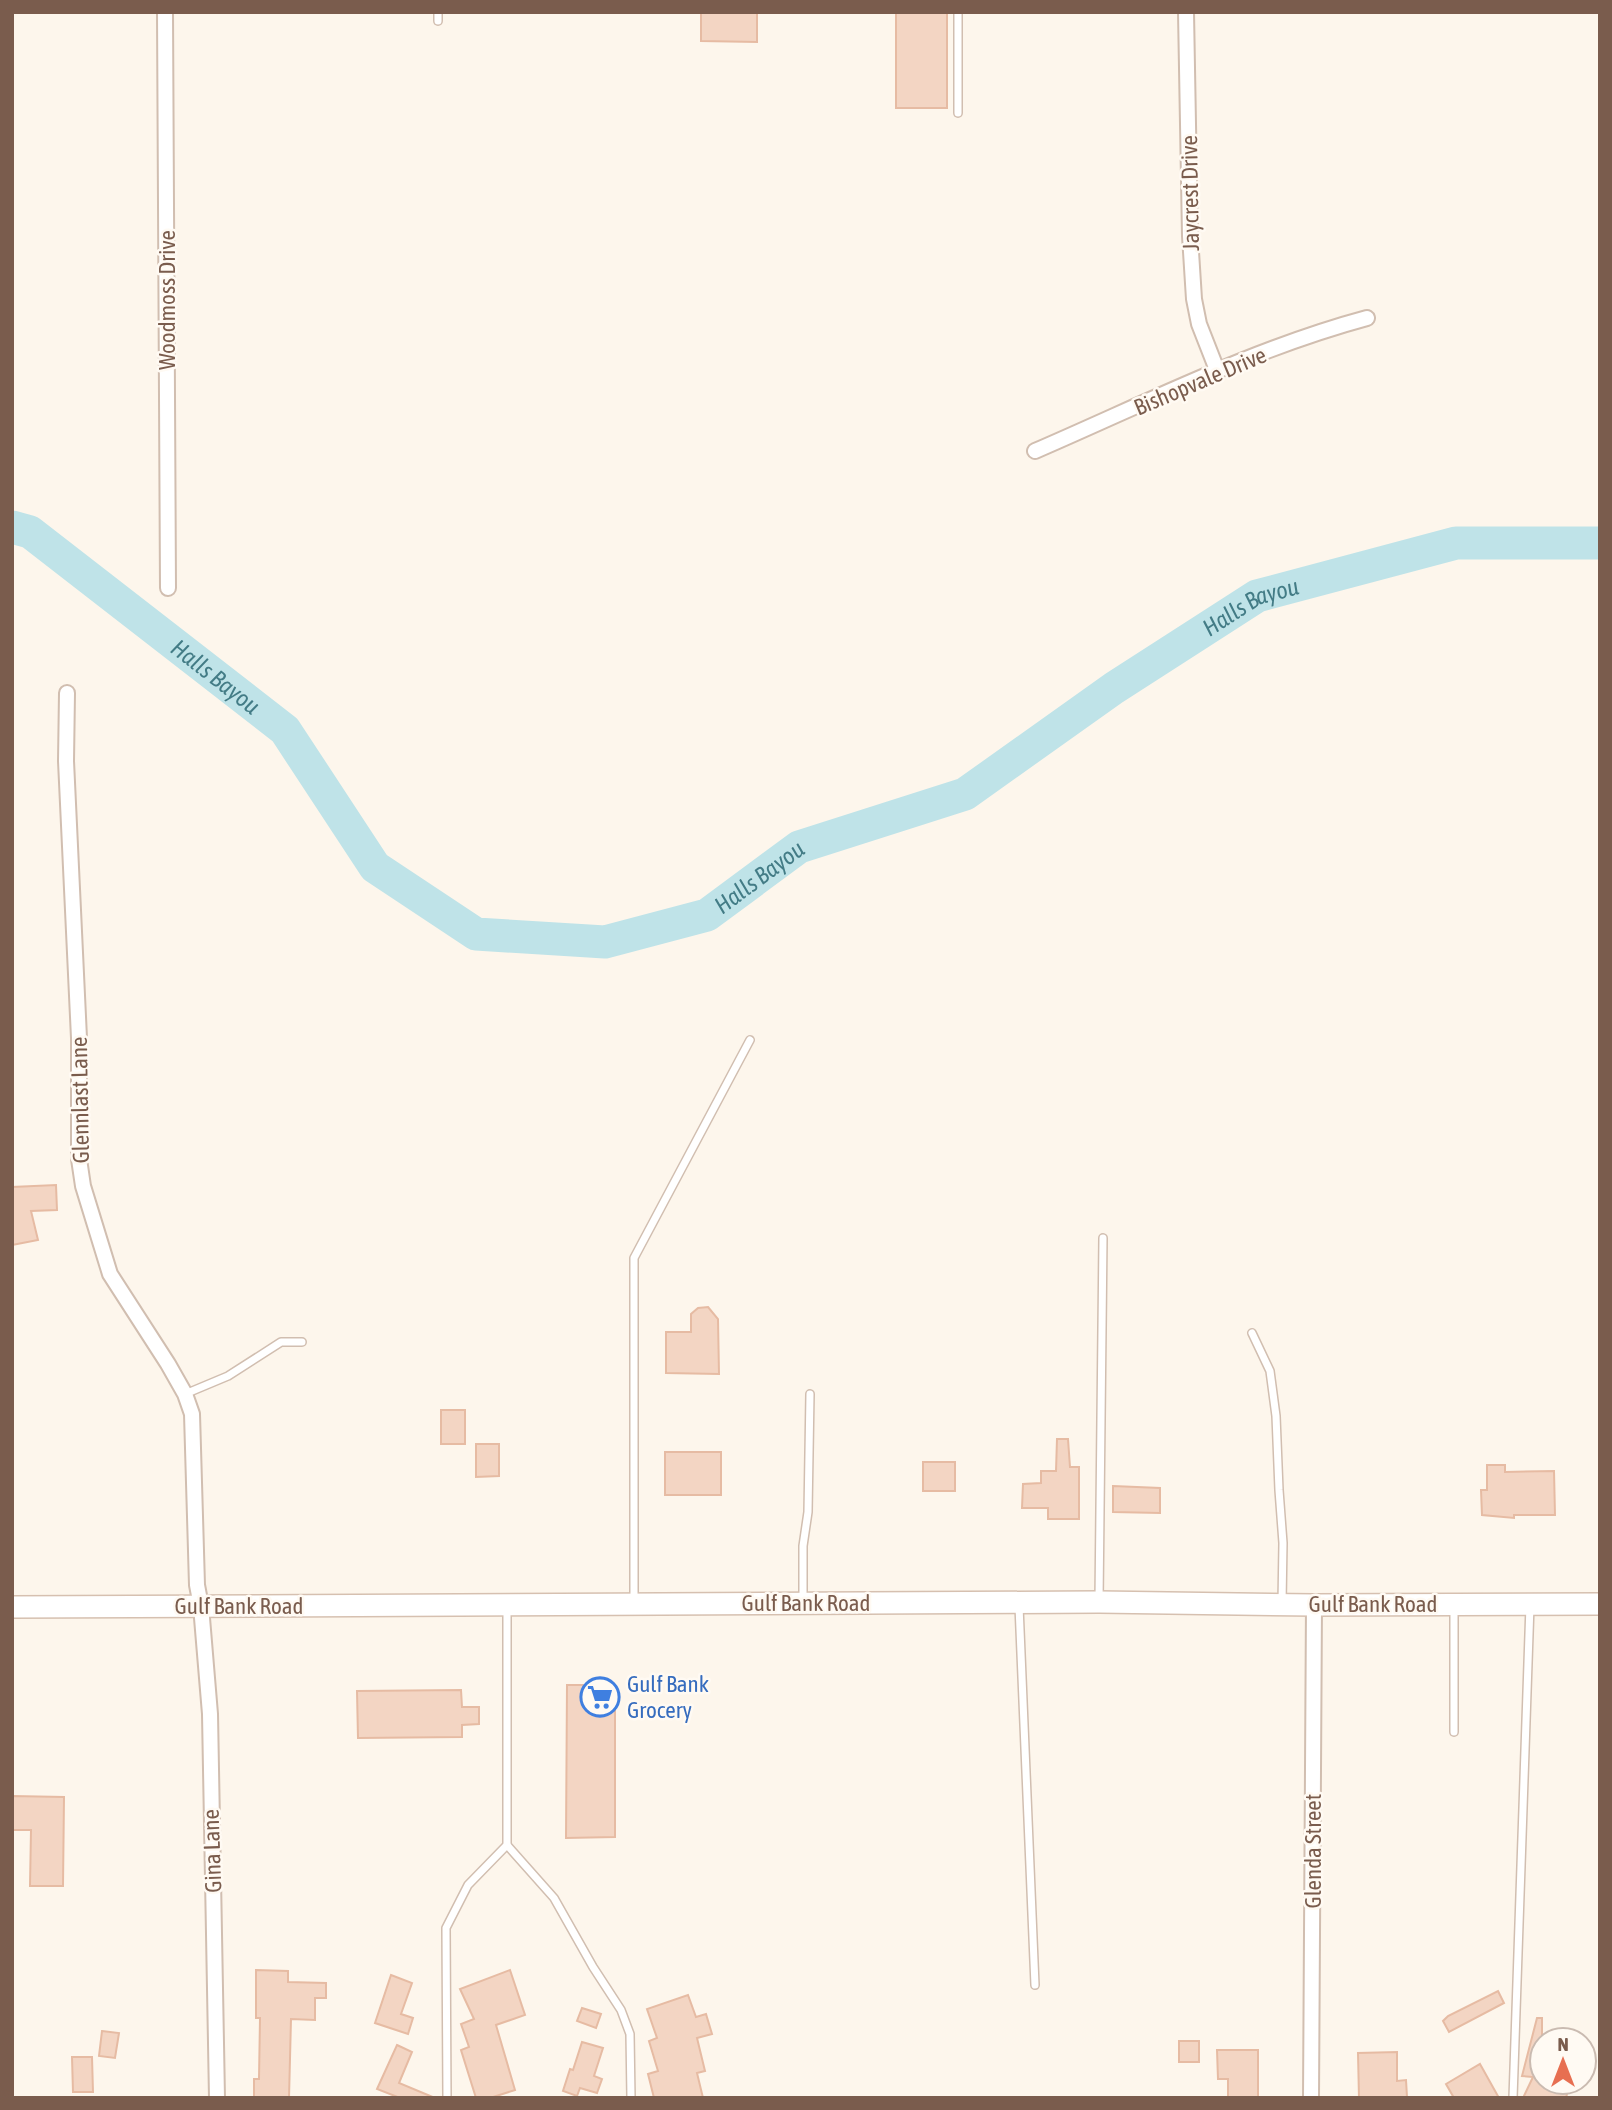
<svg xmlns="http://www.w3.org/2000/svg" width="1612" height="2110" font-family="'Asap Condensed',sans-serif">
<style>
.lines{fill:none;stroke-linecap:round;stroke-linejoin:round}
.river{stroke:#bfe3e8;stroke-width:33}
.building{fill:#f3d5c3;stroke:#e6bba3;stroke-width:2}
.lane-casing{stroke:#d1beb0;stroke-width:10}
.street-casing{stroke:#d1beb0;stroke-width:18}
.secondary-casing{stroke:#d6c0b0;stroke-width:24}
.lane{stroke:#fff;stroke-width:7}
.street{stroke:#fff;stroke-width:14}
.secondary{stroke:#fff;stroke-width:21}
.labels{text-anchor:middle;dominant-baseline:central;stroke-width:5;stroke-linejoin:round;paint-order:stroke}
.street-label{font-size:23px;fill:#7a5c4d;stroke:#fffaf3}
.shop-label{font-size:23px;fill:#366cbe;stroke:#fffaf3;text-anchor:start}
.water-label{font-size:24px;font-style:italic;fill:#437c86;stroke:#fffaf3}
</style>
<rect width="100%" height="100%" fill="#fdf6ec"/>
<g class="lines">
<path class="river" id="s1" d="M12,527L30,532L285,730L375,867L476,934L605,942L707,915L799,847L965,794L1114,688L1257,596L1456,543H1600"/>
</g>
<g class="building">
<polygon points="701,12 757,12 757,42 701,41"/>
<rect x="896" y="12" width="51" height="96"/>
<polygon points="56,1185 57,1210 31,1211 38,1240 12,1245 12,1187"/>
<polygon points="708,1307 718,1319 719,1374 666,1373 666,1332 691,1332 691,1314 698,1308"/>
<rect x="441" y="1410" width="24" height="34"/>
<polygon points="1057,1439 1068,1439 1070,1467 1079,1467 1079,1519 1048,1519 1048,1508 1022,1508 1023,1484 1041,1483 1041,1471 1056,1471"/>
<polygon points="476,1444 499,1444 499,1476 476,1477"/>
<rect x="665" y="1452" width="56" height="43"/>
<rect x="923" y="1462" width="32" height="29"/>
<polygon points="1487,1465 1505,1465 1505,1472 1554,1471 1555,1515 1514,1515 1514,1518 1482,1515 1481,1490 1487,1490"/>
<polygon points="1113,1486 1160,1488 1160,1513 1113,1512"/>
<polygon points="567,1685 591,1685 591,1688 615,1688 615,1837 566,1838"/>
<polygon points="461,1690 462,1707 479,1707 479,1724 462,1725 462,1737 358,1738 357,1691"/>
<polygon points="12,1796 64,1797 63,1886 30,1886 31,1830 12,1830"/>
<polygon points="256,1970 288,1971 288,1982 326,1983 326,1998 315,1998 315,2020 291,2019 289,2098 254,2098 254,2079 259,2079 260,2018 256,2018"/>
<polygon points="510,1970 525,2015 496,2025 515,2090 490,2098 476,2098 461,2050 469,2047 461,2024 474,2019 460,1989"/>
<polygon points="391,1975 412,1983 401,2014 413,2018 408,2034 375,2023"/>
<polygon points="1498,1991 1504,2003 1449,2032 1443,2021 1448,2016"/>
<polygon points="688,1995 696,2017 706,2014 712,2034 697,2038 705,2071 697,2073 703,2098 654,2098 648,2074 658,2071 649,2041 657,2038 647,2009"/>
<polygon points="582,2008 601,2014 596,2028 577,2021"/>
<polygon points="1537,2018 1542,2018 1542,2082 1570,2082 1566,2098 1523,2098 1533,2077 1522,2076"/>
<polygon points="102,2031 119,2033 115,2058 99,2056"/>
<rect x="1179" y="2041" width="20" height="21"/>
<polygon points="582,2042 603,2048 594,2076 602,2079 597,2093 580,2088 577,2096 563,2091 570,2069 573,2070"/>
<polygon points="397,2045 412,2052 399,2083 435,2098 400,2098 377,2089"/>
<polygon points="1217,2050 1258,2050 1258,2098 1228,2098 1228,2079 1218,2079"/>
<polygon points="1397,2052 1397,2081 1406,2080 1407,2097 1359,2098 1358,2053"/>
<polygon points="72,2057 92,2057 93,2092 73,2092"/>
<polygon points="1480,2064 1499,2098 1454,2098 1446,2084"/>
</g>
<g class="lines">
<g class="lane-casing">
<g id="lane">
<polyline points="438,21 438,12"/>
<polyline points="958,113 958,12"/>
<polyline points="1252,1333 1270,1371 1276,1416 1279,1490 1283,1543 1282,1603"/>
<polyline points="185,1394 228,1376 281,1342 302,1342"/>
<polyline points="634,1600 634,1258 750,1040"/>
<polyline points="1099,1601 1103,1238"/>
<polyline points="803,1603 803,1546 808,1512 810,1394"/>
<polyline points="1019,1606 1035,1985"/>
<polyline points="1454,1609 1454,1732"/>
<polyline points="507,1845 554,1898 593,1967 621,2010 630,2034 631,2098"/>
<polyline points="447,2098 446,1928 468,1885 507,1845 507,1605"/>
<polyline points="1513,2098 1530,1605"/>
</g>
</g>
<g class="street-casing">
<g id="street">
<polyline points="165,12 168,588"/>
<polyline points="1186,12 1190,236 1194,299 1199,324 1217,370"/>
<path d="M1035,451C1144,404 1252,349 1367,318"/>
<polyline points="67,693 66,761 79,1038 79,1159 83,1186 110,1274 168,1364 185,1394 192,1414 197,1585 201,1606 210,1714 217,2098"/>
<polyline points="1311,2098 1314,1605"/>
</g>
</g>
<g class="secondary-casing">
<polyline id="secondary" points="12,1607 1099,1602 1314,1605 1600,1604"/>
</g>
<use href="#lane" class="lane"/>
<use href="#street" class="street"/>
<use href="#secondary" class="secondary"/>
</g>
<defs>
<g id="supermarket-ring" transform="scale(2.0125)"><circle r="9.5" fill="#fffaf3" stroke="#3f7fe0" stroke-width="1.5"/><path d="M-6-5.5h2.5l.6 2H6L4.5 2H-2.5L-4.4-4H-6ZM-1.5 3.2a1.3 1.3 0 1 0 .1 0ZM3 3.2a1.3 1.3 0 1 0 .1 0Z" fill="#3f7fe0"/></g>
</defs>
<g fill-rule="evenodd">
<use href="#supermarket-ring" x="600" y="1697"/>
</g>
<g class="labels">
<g class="street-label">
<text transform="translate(1190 193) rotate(-91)">Jaycrest Drive</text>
<text transform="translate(167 300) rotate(-90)">Woodmoss Drive</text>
<text transform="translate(1200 381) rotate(-23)">Bishopvale Drive</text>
<text transform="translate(80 1100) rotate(-91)">Glennlast Lane</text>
<text x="806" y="1603">Gulf Bank Road</text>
<text x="1373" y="1604">Gulf Bank Road</text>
<text x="239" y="1606">Gulf Bank Road</text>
<text transform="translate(212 1851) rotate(-92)">Gina Lane</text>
<text transform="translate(1313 1851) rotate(-90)">Glenda Street</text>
</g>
<g class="shop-label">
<text x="627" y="1684">Gulf Bank<tspan x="627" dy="26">Grocery</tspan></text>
</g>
<g class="water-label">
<text stroke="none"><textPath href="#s1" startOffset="1493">Halls Bayou</textPath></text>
<text stroke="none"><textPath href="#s1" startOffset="254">Halls Bayou</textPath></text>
<text stroke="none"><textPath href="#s1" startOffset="926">Halls Bayou</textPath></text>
</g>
</g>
<rect width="1612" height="2110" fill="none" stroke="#7a5c4d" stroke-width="28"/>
<g transform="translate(1563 2061)"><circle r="33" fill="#fffaf3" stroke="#cabbb1" stroke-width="2"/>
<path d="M0-5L12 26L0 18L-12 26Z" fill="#e76f51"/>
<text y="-10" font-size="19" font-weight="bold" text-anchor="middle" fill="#7a5c4d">N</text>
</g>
</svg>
